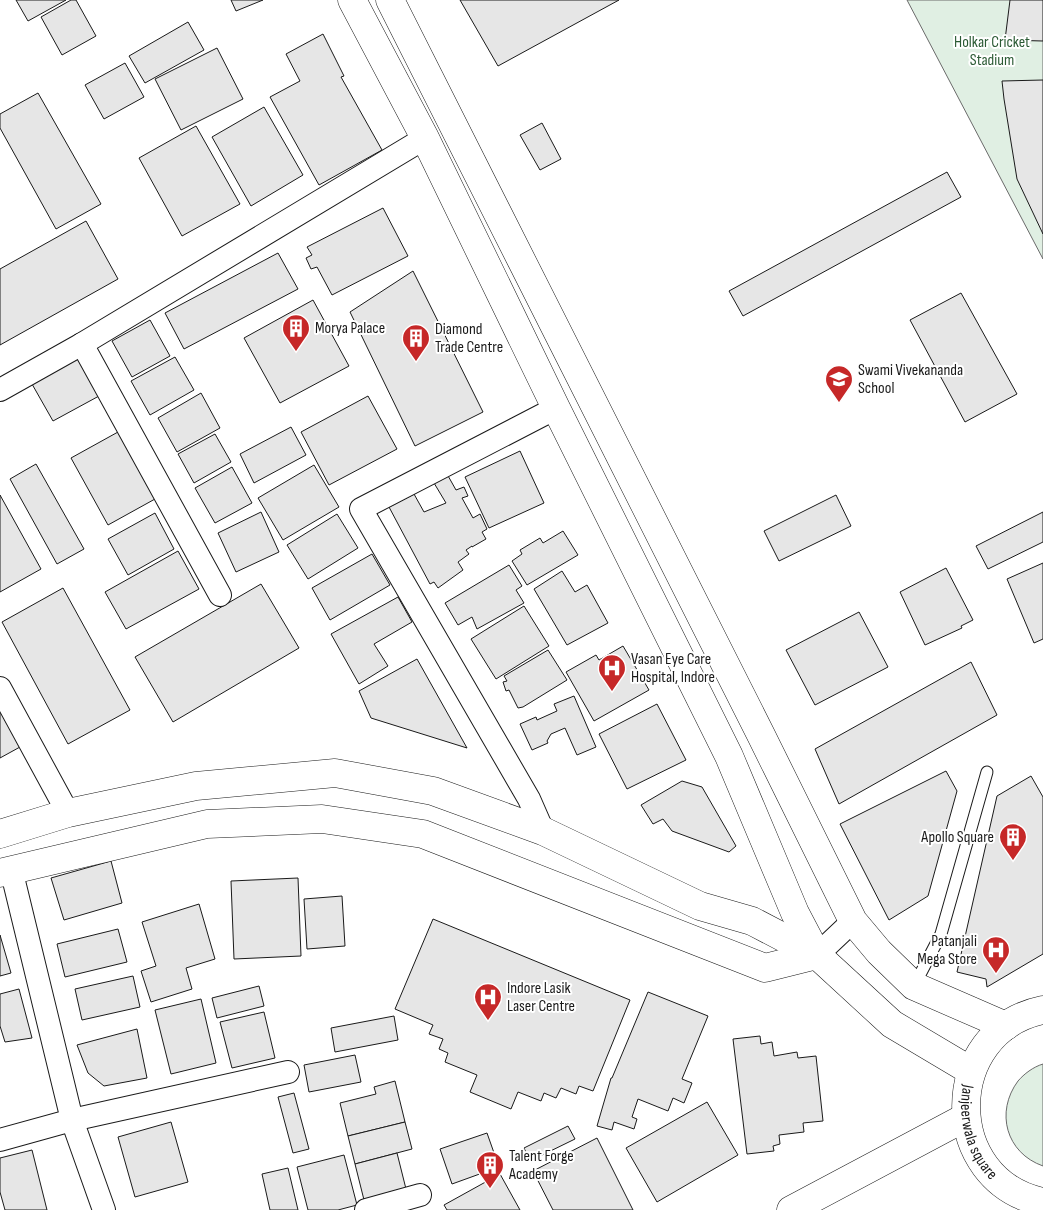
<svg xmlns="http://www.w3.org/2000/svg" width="1043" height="1210" font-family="'Sofia Sans Condensed',sans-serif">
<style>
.green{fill:#e0efe3;stroke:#6a6a6a}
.building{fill:#e6e6e6;stroke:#1a1a1a}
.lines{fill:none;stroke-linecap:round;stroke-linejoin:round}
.lane-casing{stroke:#1a1a1a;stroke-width:13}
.street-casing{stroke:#1a1a1a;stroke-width:24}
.secondary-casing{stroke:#1a1a1a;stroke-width:29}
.lane{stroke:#fff;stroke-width:11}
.street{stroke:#fff;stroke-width:22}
.secondary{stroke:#fff;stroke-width:28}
.labels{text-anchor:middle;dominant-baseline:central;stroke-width:4;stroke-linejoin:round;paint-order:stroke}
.park-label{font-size:16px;fill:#2b5a34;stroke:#fff}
.poi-label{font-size:16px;fill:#1a1a1a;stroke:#fff;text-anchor:start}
.street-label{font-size:16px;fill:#1a1a1a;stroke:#fff}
</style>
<rect width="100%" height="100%" fill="#fff"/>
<g class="green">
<polygon points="907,0 1043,0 1043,259"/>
<path d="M1043,1064V1166C1006,1153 995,1112 1018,1081C1024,1074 1033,1067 1043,1064Z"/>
</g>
<g class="building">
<polygon points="16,0 66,0 28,21"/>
<polygon points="71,0 76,0 96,36 62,55 41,17"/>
<polygon points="231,0 263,0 236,11"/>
<polygon points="460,0 619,0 498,66"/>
<polygon points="1010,0 1043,0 1043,41 1005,40"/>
<polygon points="188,22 204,50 145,83 129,56"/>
<polygon points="323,34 344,76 341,77 382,150 319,185 270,97 300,81 286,54"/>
<polygon points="217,48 243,99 181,130 155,79"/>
<polygon points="125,63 144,97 104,119 85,85"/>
<polygon points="1043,80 1043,234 1017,179 1004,99 1002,81"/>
<polygon points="38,93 101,204 56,229 0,128 0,114"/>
<polygon points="264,107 303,175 251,206 212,137"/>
<polygon points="542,123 561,159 540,170 520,135"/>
<polygon points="196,126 240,204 182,236 139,158"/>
<polygon points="947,172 961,197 743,316 729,291"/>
<polygon points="383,208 408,256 332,295 317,267 311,269 306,258 312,255 307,247"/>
<polygon points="86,221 118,279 0,345 0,269"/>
<polygon points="278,253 298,289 184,349 165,313"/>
<polygon points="413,271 483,412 415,446 350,312"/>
<polygon points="961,293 1017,394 965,422 910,320"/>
<polygon points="313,300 349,366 280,403 244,338"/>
<polygon points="150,320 170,356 132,377 112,341"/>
<polygon points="74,351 99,396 53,421 28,377"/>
<polygon points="175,357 194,390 150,415 131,381"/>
<polygon points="201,393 220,428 177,452 158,418"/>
<polygon points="368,396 397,449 329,485 301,432"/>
<polygon points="291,427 306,455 254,483 240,454"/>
<polygon points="118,432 155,499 108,525 71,458"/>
<polygon points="215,434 231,462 194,483 178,454"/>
<polygon points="520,451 544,503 489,528 465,477"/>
<polygon points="36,464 84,549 57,564 10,479"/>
<polygon points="314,465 339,507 283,540 258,498"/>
<polygon points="232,467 252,503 215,523 195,488"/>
<polygon points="447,474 456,490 464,487 468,496 462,498 473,518 480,514 487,529 482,532 486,539 472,547 472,546 466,550 469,554 458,562 463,570 438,588 434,582 430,584 389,507 414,494 424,512 446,503 434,483"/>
<polygon points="0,495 41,569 0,592"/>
<polygon points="836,495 851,526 779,561 764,531"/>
<polygon points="261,512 279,552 236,572 218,533"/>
<polygon points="1043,512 1043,542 988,569 976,546"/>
<polygon points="155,513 174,549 128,575 108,539"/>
<polygon points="337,514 358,548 308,579 287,545"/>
<polygon points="563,531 578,555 527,585 512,561 522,554 520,550 540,538 543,543"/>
<polygon points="178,551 199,589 126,629 105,592"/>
<polygon points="372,554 390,585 330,620 312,588"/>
<polygon points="1043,563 1043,639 1034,643 1007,579"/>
<polygon points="509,565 522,586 516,590 524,603 477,629 472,617 458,625 445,603"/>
<polygon points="946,568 973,620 961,626 962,628 925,645 900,592"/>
<polygon points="562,571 575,592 587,585 608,623 567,645 534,589"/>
<polygon points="261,584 299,648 173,722 135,657"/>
<polygon points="63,588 130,710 68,744 2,622"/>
<polygon points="398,597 412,622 374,644 388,666 359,684 331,634"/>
<polygon points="524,606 549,646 496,679 471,639"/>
<polygon points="859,612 888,667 815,705 786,650"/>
<polygon points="623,646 649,690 594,721 566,672 596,655 599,660"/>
<polygon points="548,650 567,680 523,707 518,708 509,690 506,691 503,682 507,681 504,676"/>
<polygon points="417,659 467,748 371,718 359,691"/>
<polygon points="971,662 997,715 839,804 815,749"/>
<polygon points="574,696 596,747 577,755 565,728 551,734 547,741 548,743 532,750 520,724 536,717 537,720 557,711 554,704"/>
<polygon points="657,704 686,760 627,789 599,734"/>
<polygon points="0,711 20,747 0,758"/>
<polygon points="946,771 957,791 928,896 889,920 840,824"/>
<polygon points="1031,776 1043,797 1043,954 987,987 986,979 957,972 997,796"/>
<polygon points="682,781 702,787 736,846 729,852 672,831 663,819 653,824 641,805"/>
<polygon points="111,861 122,903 64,920 51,878"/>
<polygon points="298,878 301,956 234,959 231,881"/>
<polygon points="342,896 345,946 307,949 304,899"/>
<polygon points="199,904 215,959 186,968 192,989 151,1002 141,971 156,966 142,922"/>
<polygon points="433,919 630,1000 593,1091 579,1086 576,1094 561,1088 556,1098 544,1093 541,1101 518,1092 511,1109 470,1092 477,1075 445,1062 448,1053 439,1049 443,1039 429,1034 433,1025 395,1009"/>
<polygon points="118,929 127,962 65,977 57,944"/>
<polygon points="0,935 11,973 0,976"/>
<polygon points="133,976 140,1007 82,1020 75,989"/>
<polygon points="259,986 264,1006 217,1018 212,998"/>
<polygon points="19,989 32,1038 5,1042 0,1026 0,994"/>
<polygon points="648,992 708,1016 682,1079 692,1083 684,1103 673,1098 668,1111 638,1099 632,1117 637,1119 634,1129 614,1122 612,1130 597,1126 611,1078 612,1078"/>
<polygon points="201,999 216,1063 171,1074 155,1010"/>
<polygon points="264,1012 275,1058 232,1068 220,1022"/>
<polygon points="394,1016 398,1040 335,1052 331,1028"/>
<polygon points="137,1029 147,1078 104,1086 88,1073 77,1045"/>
<polygon points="760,1036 761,1044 772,1042 774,1056 797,1052 798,1058 816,1056 823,1121 803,1123 804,1132 779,1135 780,1144 773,1146 774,1151 747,1154 733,1039"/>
<polygon points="355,1055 361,1082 309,1092 304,1065"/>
<polygon points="395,1081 405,1122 348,1136 340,1103 376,1094 374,1087"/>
<polygon points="294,1093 309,1149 293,1153 278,1097"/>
<polygon points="707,1102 738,1155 657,1202 626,1148"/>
<polygon points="171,1122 188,1182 135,1197 118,1137"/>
<polygon points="405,1122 412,1149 355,1164 348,1136"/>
<polygon points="568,1126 575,1139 530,1161 524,1148"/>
<polygon points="487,1133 499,1167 452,1184 440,1149"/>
<polygon points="597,1138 633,1210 553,1210 533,1171"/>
<polygon points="32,1150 47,1210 5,1210 0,1192 0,1158"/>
<polygon points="397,1153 407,1193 365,1204 355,1164"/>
<polygon points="344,1155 357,1205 338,1210 308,1210 297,1167"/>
<polygon points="288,1168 298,1210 270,1210 262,1174"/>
<polygon points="500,1174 520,1210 447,1210 444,1205"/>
</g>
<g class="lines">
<g class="lane-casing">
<polyline id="lane" points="914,986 941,934 987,772"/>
</g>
<g class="street-casing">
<g id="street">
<polyline points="82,344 220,595"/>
<polyline points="0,390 82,344 425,138"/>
<polyline points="0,688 68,813"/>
<polyline points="543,831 529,799 361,509 556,408"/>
<polyline points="11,869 72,1120 104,1210"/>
<polyline points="817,955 853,921"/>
<polyline points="0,1140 72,1120 288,1072"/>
<polyline points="366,1210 420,1195"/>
</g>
</g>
<g class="secondary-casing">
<g id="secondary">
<polyline points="352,0 425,138 556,408 729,756 795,913 817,955"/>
<polyline points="390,0 761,735 853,921 879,952 914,986 1006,1026"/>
<polyline points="0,834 68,813 196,786 335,773 433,791 543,831 700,906 752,921 817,955 892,1024 971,1071"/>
<polyline points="0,873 207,824 322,819 423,834 765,968 817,955"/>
<path id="s1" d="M1043,1010C941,1031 940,1181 1043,1202"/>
<polyline points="791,1210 966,1117"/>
</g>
</g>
<use href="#lane" class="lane"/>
<use href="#street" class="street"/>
<use href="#secondary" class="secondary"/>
</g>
<defs>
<g id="building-pin" transform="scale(1.4375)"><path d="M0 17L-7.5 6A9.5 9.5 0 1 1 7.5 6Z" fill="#c62828" stroke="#fff"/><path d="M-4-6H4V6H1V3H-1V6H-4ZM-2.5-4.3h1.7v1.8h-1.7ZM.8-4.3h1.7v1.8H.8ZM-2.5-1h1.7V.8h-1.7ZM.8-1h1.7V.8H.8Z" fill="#fff"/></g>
<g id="school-pin" transform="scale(1.4375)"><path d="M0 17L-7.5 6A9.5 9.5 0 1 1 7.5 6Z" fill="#c62828" stroke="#fff"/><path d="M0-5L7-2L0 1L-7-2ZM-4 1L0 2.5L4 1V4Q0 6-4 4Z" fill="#fff"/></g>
<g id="hospital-pin" transform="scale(1.4375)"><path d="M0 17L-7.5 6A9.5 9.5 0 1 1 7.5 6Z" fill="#c62828" stroke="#fff"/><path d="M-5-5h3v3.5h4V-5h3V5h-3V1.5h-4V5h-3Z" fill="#fff"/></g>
</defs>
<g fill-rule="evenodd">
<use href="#building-pin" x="296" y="328"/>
<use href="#building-pin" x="416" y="338"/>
<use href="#school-pin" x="839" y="379"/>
<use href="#hospital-pin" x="612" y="668"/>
<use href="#building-pin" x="1013" y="837"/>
<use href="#hospital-pin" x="996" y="950"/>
<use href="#hospital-pin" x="488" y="997"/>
<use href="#building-pin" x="490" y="1165"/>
</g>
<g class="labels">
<g class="park-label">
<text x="992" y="42">Holkar Cricket<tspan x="992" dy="18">Stadium</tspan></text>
</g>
<g class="poi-label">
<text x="315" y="328">Morya Palace</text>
<text x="435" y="329">Diamond<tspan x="435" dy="18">Trade Centre</tspan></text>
<text x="858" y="370">Swami Vivekananda<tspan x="858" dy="18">School</tspan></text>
<text x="631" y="659">Vasan Eye Care<tspan x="631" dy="18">Hospital, Indore</tspan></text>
<text x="994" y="837" text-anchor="end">Apollo Square</text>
<text x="977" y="941" text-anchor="end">Patanjali<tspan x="977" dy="18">Mega Store</tspan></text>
<text x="507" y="988">Indore Lasik<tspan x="507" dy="18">Laser Centre</tspan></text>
<text x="509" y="1156">Talent Forge<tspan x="509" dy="18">Academy</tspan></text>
</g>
<g class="street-label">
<text stroke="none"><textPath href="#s1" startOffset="162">Janjeerwala square</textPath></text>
</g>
</g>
</svg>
